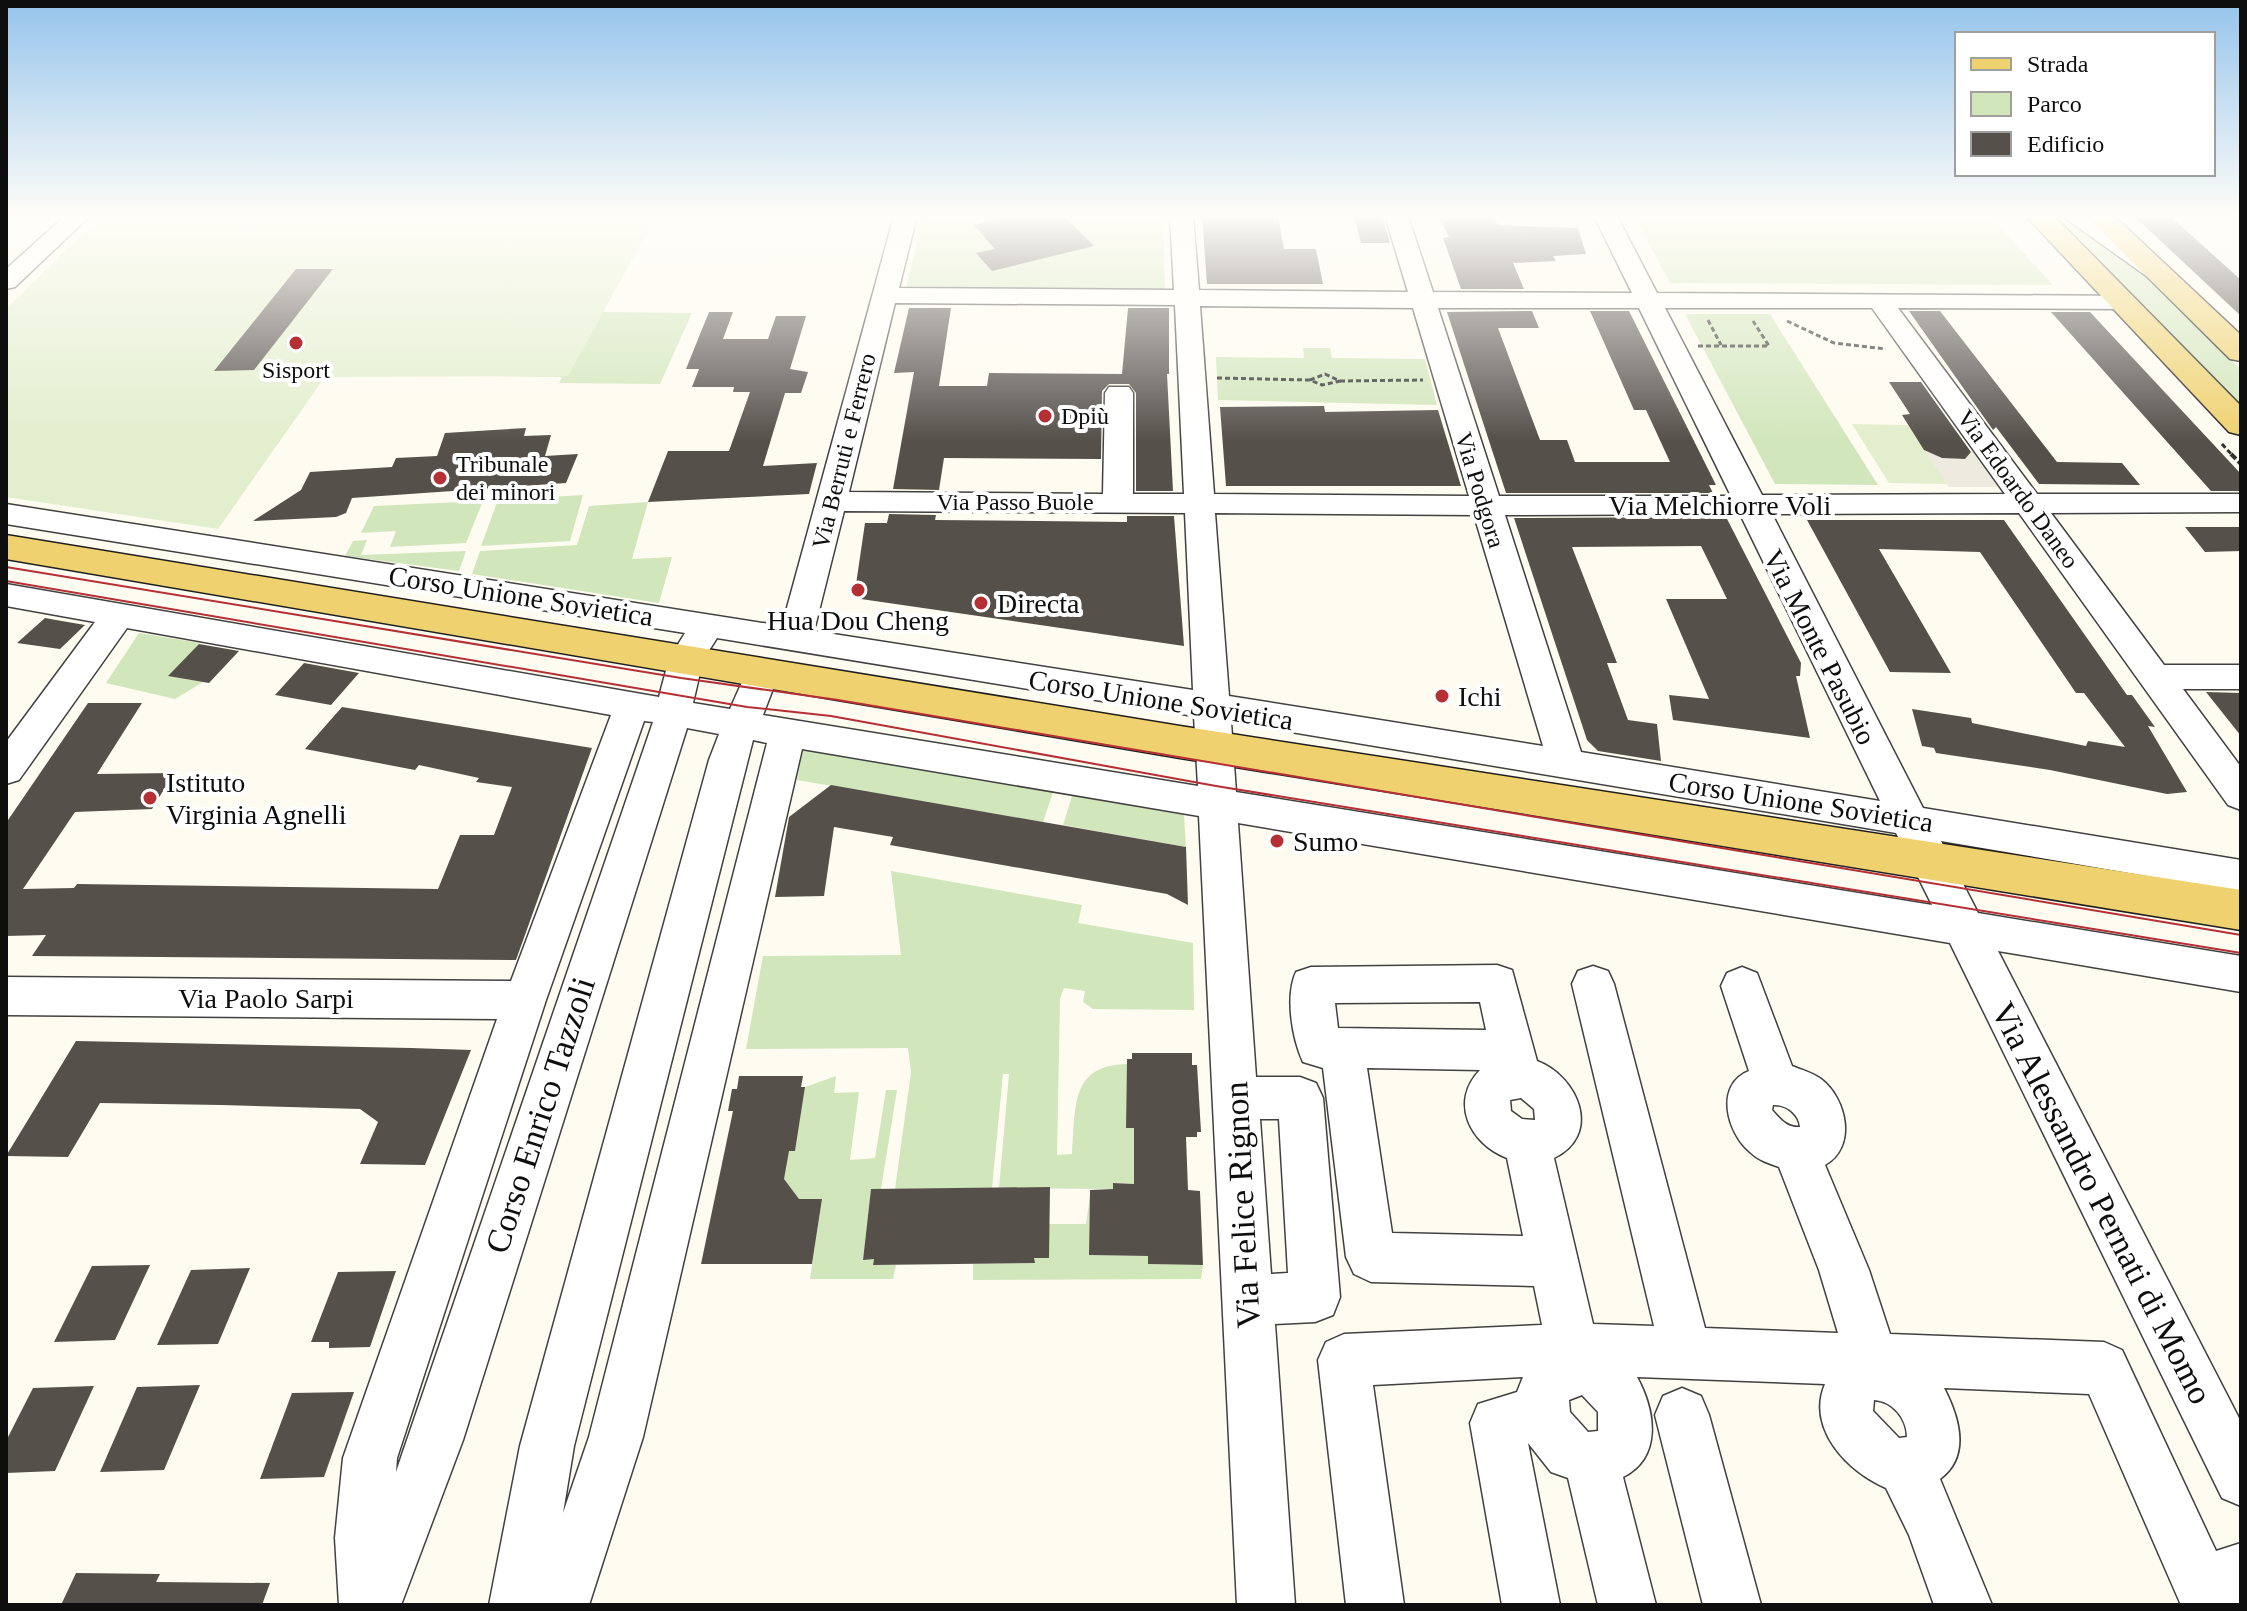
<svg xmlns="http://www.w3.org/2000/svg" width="2247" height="1611" font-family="Georgia,serif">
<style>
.green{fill:#d2e6bc}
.pitch{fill:#e2eecd}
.plaza{fill:#eeeadf}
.building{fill:#56504b}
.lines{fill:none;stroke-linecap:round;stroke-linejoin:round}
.minor-casing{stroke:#414141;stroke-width:3}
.major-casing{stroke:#1f1f1f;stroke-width:3}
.path-far1{stroke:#303030;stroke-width:3;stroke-dasharray:5 3;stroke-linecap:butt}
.path{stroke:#303030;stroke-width:4;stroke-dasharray:7 3;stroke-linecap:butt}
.minor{fill:#fff;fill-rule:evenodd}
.major{fill:#efd16f;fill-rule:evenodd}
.tram{stroke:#b52f34;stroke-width:2}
.poi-dot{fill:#b52f34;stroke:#fff;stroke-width:3}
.labels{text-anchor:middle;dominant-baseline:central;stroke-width:8;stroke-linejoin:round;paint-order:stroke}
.far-poi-label{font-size:24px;fill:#0e0e0e;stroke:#fff;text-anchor:start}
.far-street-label{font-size:24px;fill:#0e0e0e;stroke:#fff}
.street-label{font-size:28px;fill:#0e0e0e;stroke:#fff}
.poi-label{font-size:28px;fill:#0e0e0e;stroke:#fff;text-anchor:start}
.near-street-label{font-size:34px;fill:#0e0e0e;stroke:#fff}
</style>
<rect width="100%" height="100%" fill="#fefbf0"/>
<g class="green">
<polygon points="923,216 1163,216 1165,290 906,289"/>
<polygon points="1634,216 1989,216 2053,285 1670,283"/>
<polygon points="2051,216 2066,216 2144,275 2241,370 2241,407"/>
<polygon points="598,312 692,313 660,384 559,383 562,377 327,374"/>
<polygon points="1685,314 1770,314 1878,485 1775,484"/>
<polygon points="1303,348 1330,348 1332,358 1425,359 1437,405 1218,400 1216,357 1304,358"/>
<polygon points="583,495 570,541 481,546 498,500"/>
<polygon points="483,501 466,543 390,547 396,531 361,533 374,506"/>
<polygon points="648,502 632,559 672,557 659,603 472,574 480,551 577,545 589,506"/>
<polygon points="367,540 361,555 466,551 459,571 345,556 353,541"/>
<polygon points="139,633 200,643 170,676 203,682 175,699 106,683"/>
<polygon points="803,749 1053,792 1043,822 797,780"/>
<polygon points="1072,796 1184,815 1186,847 1063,825"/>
<path d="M891,871L1082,905L1078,923L1193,943L1194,1010L1093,1009L1083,1002L1085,991L1064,988L1060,999L1057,1155L1072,1154C1076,1109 1069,1065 1127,1064L1126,1128H1134V1184L1114,1183L1113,1189L999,1188L1009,1074H1003L992,1188L895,1189L911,1072L908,1048L746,1049L763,956L901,955Z"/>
<polygon points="836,1076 834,1093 859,1092 850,1160 875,1158 886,1090 897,1090 881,1189 871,1190 863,1259 874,1259 873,1265 896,1265 893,1279 810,1279 822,1199 766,1199 789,1151 795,1150 805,1087"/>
<polygon points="1090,1196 1089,1255 1148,1256 1148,1264 1203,1265 1201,1279 973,1280 973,1264 1034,1263 1034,1258 1048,1258 1049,1224 1086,1224"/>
</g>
<g class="pitch">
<polygon points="102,216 656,216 568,376 325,377 218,529 6,497 6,309"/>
<polygon points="1852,424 1908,425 1947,484 1889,483"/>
</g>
<polygon class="plaza" points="1974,449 2001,487 1949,487 1924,450 1942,458 1965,459"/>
<g class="building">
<polygon points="1014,216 1064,216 1094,246 992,271 976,253 995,249 974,225"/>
<polygon points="1202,216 1278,216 1284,249 1316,249 1323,284 1207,284"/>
<polygon points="1354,216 1382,216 1390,243 1361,243"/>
<polygon points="1438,216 1493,216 1498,225 1578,228 1586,254 1553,256 1556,261 1513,263 1524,289 1461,289 1443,238 1449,237"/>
<polygon points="2134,216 2170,216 2241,280 2241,316"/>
<polygon points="296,269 333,269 254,370 214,371"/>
<polygon points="909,308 951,308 939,386 987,386 989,373 1122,374 1128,308 1169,308 1169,374 1167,374 1173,491 1136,491 1136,393 1129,384 1109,384 1102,391 1101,459 944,458 939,490 893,489 914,372 894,373"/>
<polygon points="1532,311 1539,328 1498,328 1540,440 1567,440 1575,462 1670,462 1646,410 1634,410 1590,311 1629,311 1716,485 1709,485 1713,493 1506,493 1447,312"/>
<polygon points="1909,311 1940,311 2057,462 2122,463 2140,485 2039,484 1996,427 1993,430"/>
<polygon points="709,312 733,312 723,339 768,339 776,316 806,316 790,369 808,372 801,393 785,393 763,466 817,463 809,494 648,502 668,451 729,451 750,392 733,392 734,387 692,387 699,369 686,369"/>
<polygon points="2051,312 2090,312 2241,474 2241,491 2211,491"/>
<polygon points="1889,382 1921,382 1971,452 1965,459 1942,458 1924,450 1902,415 1910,414"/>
<polygon points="1324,406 1325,412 1438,410 1461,486 1226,486 1220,407"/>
<polygon points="526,428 524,436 551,435 545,456 578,454 566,483 352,498 346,513 336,517 253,521 301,490 310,472 392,467 396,458 437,456 445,433"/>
<polygon points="889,514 936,515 935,520 1127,522 1127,516 1174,516 1184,646 854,598 865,523 887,523"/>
<polygon points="1726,517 1801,663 1800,676 1796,676 1810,738 1673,720 1669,695 1709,699 1666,599 1727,599 1701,546 1572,547 1617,663 1607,663 1628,720 1657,724 1661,761 1598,751 1587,740 1514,518"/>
<polygon points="1807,520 2004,520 2127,695 2132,695 2155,727 2148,726 2187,792 2167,794 2050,770 1936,753 1934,748 1922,746 1912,709 1971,718 1972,723 2086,746 2088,741 2125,747 2084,693 2076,693 1980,552 1879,549 1951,673 1890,672"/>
<polygon points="2185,527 2241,527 2241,551 2205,552"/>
<polygon points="45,618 56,620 85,625 60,649 17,643"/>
<polygon points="199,644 239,651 209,683 168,676"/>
<polygon points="304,663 359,673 331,705 275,695"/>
<polygon points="2206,692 2241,693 2241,736"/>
<polygon points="88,703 142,703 97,774 174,773 152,809 75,812 23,889 74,888 77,884 438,889 460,835 494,835 512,787 476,782 479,778 419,765 415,770 305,749 342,707 592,748 516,960 32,956 46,935 6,936 6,823"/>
<polygon points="831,785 1186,847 1188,905 1167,894 890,845 893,837 834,827 824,896 775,897 789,817"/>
<polygon points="76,1041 411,1048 471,1050 425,1165 360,1164 378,1122 360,1109 221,1105 100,1103 68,1157 6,1156"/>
<polygon points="1132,1053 1192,1053 1192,1065 1197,1065 1201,1132 1197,1132 1197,1137 1186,1137 1188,1190 1200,1191 1203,1265 1148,1264 1148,1256 1089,1255 1090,1190 1113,1189 1113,1183 1134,1184 1134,1128 1126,1128 1127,1059 1132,1059"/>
<polygon points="739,1076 803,1076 801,1087 805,1087 795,1151 789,1151 784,1179 799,1199 822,1199 812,1264 701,1264 733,1111 728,1111 732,1089 737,1089"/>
<polygon points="1050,1187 1049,1258 1034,1258 1035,1263 873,1265 874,1259 863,1260 871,1189"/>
<polygon points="150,1265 115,1340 54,1342 92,1266"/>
<polygon points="250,1268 218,1344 157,1345 191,1270"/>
<polygon points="396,1271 370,1347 329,1348 329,1342 311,1342 338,1272"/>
<polygon points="200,1385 164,1470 100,1472 137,1387"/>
<polygon points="94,1386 55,1471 6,1473 6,1441 33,1388"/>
<polygon points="354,1392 324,1477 260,1479 292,1393"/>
<polygon points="76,1573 160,1574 156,1582 270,1583 262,1605 61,1605"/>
</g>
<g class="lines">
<g class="minor-casing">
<g id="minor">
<polygon points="65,216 90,216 15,287 6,289 6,269"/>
<path d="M894,216H917L899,288L1174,290L1170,216H1193L1199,290L1408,292L1385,216H1408L1433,292L1632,293L1594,216H1617L1657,293L2131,296L2135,301L2131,306L2122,309L1898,308L2037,494H2241V512L2051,513L2164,665H2241V689H2183L2241,767V810L2228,805L2019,513L1772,514L1923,808L2241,860V892L1941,841L1978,913L2241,956V992L1998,951L2241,1422V1506L2222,1498L1950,943L1238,823L1256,1077H1300L1316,1083L1323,1098L1340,1297L1333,1315L1315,1322L1275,1324L1295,1605H1237L1199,816L802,749L643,1437L589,1605H489L520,1446L709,760L719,734L687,728L463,1440L401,1605H339L335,1538L343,1458L497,1019L6,1015V977L511,981L611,715L127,628L19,780L6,784V742L95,622L6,606V584L659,697L669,659L685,633L6,524V504L782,626ZM895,303L1175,305L1184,494H1133V393L1129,387H1109L1105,393L1103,494L849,492ZM1200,306L1413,308L1469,496L1214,494ZM1438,308H1639L1731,496H1499ZM1665,308H1872L2005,494L1762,495ZM844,511L1185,513L1193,690L814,631ZM1215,513L1474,515L1543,746L1229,696ZM1740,514L1880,801L1581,752L1505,515ZM717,638L1194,716L1198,786L763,715L779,673L774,664L762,661L750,664L730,709L693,703L703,660ZM644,721L653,722L396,1472L397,1458L546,1000ZM1231,722L1896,833L1932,905L1236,792ZM753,740L767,743L589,1437L563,1513L574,1446ZM1260,1119H1279L1288,1273L1271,1274Z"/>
<polygon points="2062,216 2089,216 2173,275 2170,280 2152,280"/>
<path d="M1497,965L1512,970L1537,1061C1579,1077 1602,1135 1554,1158L1593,1324L1654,1326L1572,984L1578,971L1593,966L1608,971L1614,984L1705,1328L1838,1333L1819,1270L1779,1167C1768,1163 1758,1160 1750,1152C1727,1133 1714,1085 1749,1071L1721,986L1727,973L1742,967L1757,973L1792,1066C1802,1070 1813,1073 1821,1079C1847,1099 1857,1147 1825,1165L1869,1270L1890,1334L2104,1342L2122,1350L2216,1551L2241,1543V1605H2181L2089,1394L1944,1388C1959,1417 1971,1456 1940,1479L1992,1605H1934L1909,1535L1886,1488C1848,1472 1806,1429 1825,1384L1637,1377C1655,1410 1663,1457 1623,1477L1656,1605H1598L1568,1478L1551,1472L1528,1443L1560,1605H1502L1470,1423L1478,1404L1517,1392L1523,1377L1373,1385L1404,1605H1346L1318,1360L1326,1342L1344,1334L1542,1325L1534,1286L1371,1282L1354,1274L1346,1257L1323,1068L1303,1062C1292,1038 1285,996 1296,972L1311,967ZM1480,1002L1486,1030L1338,1028L1335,1003ZM1367,1068L1480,1070C1449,1102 1470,1144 1507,1158L1523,1236L1392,1233ZM1521,1098L1534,1109L1535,1120L1522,1119L1511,1111L1510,1100ZM1773,1105C1786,1104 1799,1114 1800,1127C1787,1128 1780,1119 1772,1110ZM1582,1395L1598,1412V1431L1588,1432L1570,1412L1569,1400ZM1874,1400C1893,1401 1907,1419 1907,1437L1899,1438L1873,1411Z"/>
<polygon points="1682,1388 1701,1396 1709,1415 1761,1605 1703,1605 1655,1415 1663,1396"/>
</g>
</g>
<g class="major-casing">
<g id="major">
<polygon points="2026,216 2054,216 2241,406 2241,435 2229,432"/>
<polygon points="2086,216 2114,216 2241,335 2241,361 2230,359"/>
<polygon points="6,535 1180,726 2241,890 2241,930 1180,758 6,559"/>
</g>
</g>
<g class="path-far1">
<polyline points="1708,320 1721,345"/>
<polyline points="1787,321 1834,343 1886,349"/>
<polyline points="1698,346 1769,346 1753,321"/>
<polygon points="1325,374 1340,381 1322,385 1310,380"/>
<polyline points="1217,378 1310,380"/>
<polyline points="1340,381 1423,380"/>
<polyline points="2222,444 2233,456"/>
</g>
<polyline class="path" points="2231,454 2241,464"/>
<use href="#minor" class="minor"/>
<use href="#major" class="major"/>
<g class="tram">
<polyline points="6,567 681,678 838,700 2241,935"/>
<polyline points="6,581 747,707 831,716 1216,786 2241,953"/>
</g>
</g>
<linearGradient id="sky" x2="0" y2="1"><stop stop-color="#95c4ec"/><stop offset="0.49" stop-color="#fffdf8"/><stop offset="1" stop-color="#fffdf8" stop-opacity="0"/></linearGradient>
<rect width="2247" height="441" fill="url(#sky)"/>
<g class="poi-dot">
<circle cx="296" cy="343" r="8"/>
<circle cx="1045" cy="416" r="8"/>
<circle cx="440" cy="478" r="8"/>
<circle cx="858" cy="590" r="8"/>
<circle cx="981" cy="603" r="8"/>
<circle cx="1442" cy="696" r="8"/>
<circle cx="150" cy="798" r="8"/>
<circle cx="1277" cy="841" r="8"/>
</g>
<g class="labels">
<g class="far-poi-label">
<text x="296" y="370" text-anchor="middle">Sisport</text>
<text x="1061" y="416">Dpiù</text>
<text x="456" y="464">Tribunale<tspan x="456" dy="28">dei minori</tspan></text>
</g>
<g class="far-street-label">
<text transform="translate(844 451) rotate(-76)">Via Berruti e Ferrero</text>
<text transform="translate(2018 489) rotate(54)">Via Edoardo Daneo</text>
<text transform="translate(1480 490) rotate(73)">Via Podgora</text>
<text x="1015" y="502">Via Passo Buole</text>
</g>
<g class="street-label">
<text x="1720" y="505">Via Melchiorre Voli</text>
<text transform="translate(521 596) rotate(9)">Corso Unione Sovietica</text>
<text transform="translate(1820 647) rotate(63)">Via Monte Pasubio</text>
<text transform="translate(1161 700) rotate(9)">Corso Unione Sovietica</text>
<text transform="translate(1801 802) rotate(9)">Corso Unione Sovietica</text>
<text x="266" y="998">Via Paolo Sarpi</text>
</g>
<g class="poi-label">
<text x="997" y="603">Directa</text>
<text x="858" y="620" text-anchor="middle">Hua Dou Cheng</text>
<text x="1458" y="696">Ichi</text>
<text x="166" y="782">Istituto<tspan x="166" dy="32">Virginia Agnelli</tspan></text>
<text x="1293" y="841">Sumo</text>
</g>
<g class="near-street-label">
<text transform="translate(540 1115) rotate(-72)">Corso Enrico Tazzoli</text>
<text transform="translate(2102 1203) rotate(63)">Via Alessandro Pernati di Momo</text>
<text transform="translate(1242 1205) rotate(-93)">Via Felice Rignon</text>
</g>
</g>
<rect width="2247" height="1611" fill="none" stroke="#0e0e0e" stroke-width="16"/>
<rect x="1955" y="32" width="260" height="144" fill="#ffffff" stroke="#9f9f9f" stroke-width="2"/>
<rect x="1971" y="58" width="40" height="12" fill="#efd16f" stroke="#9f9f9f" stroke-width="2"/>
<text x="2027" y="72" font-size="24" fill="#0e0e0e">Strada</text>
<rect x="1971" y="92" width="40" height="24" fill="#d2e6bc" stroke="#9f9f9f" stroke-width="2"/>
<text x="2027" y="112" font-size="24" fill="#0e0e0e">Parco</text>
<rect x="1971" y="132" width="40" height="24" fill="#56504b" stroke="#9f9f9f" stroke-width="2"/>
<text x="2027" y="152" font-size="24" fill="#0e0e0e">Edificio</text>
</svg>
